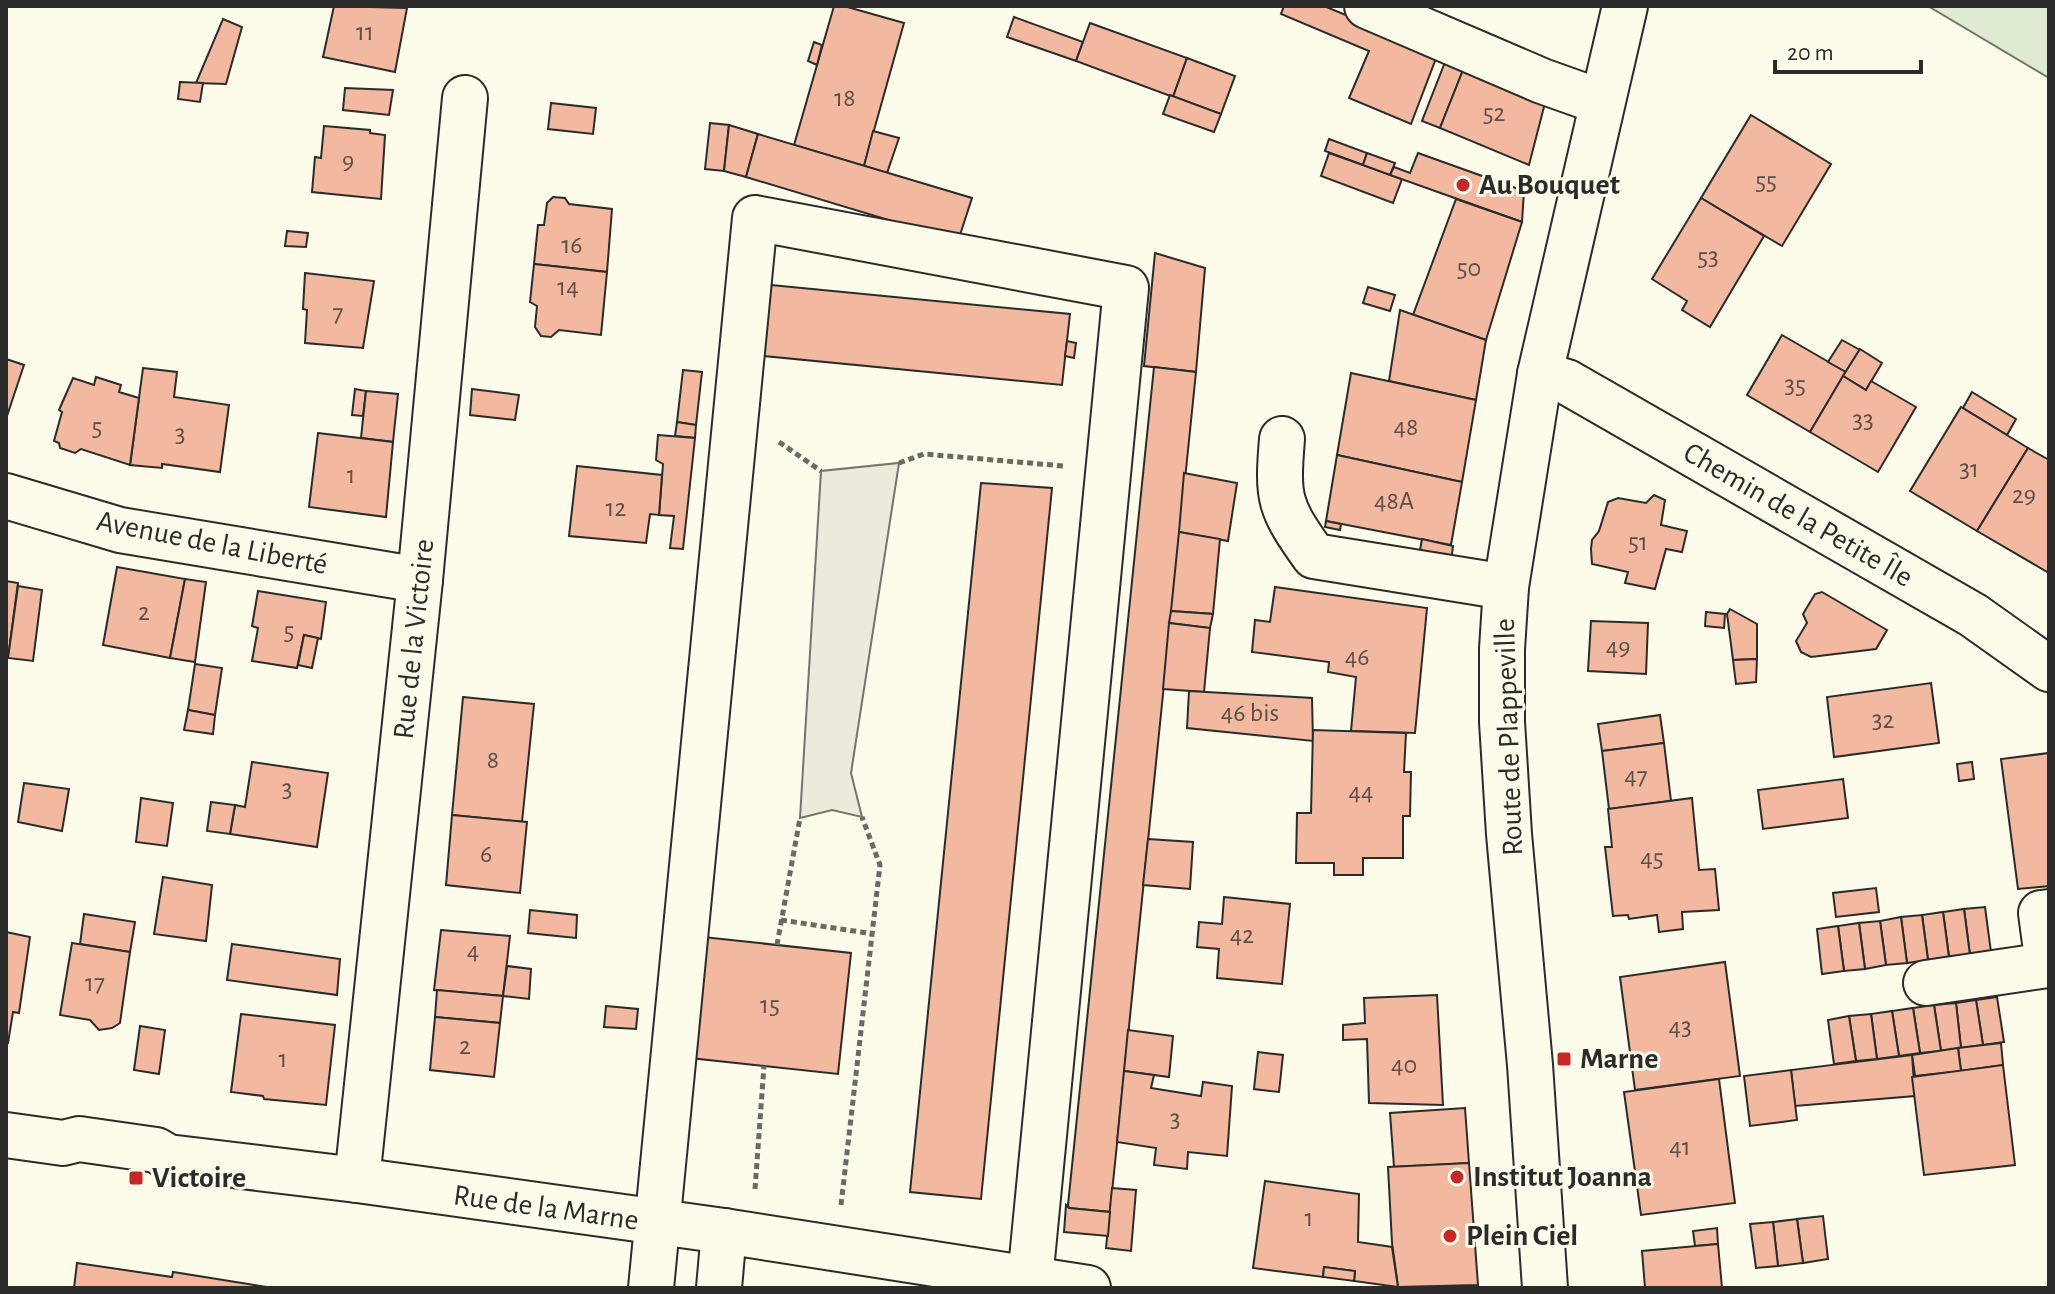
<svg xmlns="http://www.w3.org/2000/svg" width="2055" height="1294" font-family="'Alegreya Sans',sans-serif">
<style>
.green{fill:#deebd1;stroke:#74746e;stroke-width:2}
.parking{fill:#eceadb;stroke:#74746e;stroke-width:2}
.building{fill:#f2b8a0;stroke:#2b2b2b;stroke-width:2}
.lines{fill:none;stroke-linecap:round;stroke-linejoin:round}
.minor-casing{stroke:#2b2b2b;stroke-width:48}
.path{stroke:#6a6964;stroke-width:5;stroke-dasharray:6 4;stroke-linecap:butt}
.minor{stroke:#fdfbea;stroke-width:44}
.poi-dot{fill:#c62828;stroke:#fdfbea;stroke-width:3}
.labels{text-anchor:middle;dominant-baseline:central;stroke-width:6;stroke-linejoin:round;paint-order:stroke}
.number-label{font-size:26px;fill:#5d4e48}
.poi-label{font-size:30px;font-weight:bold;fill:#2b2b2b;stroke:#fdfbea;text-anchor:start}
.street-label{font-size:30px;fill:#2b2b2b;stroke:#fdfbea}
</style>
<rect width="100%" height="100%" fill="#fdfbea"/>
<polygon class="green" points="1928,6 2049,6 2049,78"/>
<polygon class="parking" points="899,463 851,773 862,817 832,810 800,818 821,471"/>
<g class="building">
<polygon points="334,6 407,8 395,72 323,57"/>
<polygon points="834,6 844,6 904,23 864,166 794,145"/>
<polygon points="1284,6 1324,6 1438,53 1411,124 1349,98 1369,51 1281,14"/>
<polygon points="1014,17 1083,42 1076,61 1007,37"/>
<polygon points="223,19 242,27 226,84 196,83"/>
<polygon points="1090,23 1187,58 1173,97 1076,61"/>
<polygon points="814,42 822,45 817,65 808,61"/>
<polygon points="1447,57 1465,65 1440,128 1422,121"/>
<polygon points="1187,58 1235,76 1221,114 1173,97"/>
<polygon points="1465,65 1546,99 1529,165 1440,128"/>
<polygon points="180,82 203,83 200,102 178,99"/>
<polygon points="345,88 393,90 389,115 343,110"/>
<polygon points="1170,95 1221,114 1214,132 1163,114"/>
<polygon points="551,103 596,108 593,134 548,129"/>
<polygon points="1751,115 1831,164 1782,246 1701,198"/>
<polygon points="710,123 729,125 724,171 705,169"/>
<polygon points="729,125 758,134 746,177 724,171"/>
<polygon points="324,126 370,130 370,133 385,135 381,199 312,192 315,157 321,158"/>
<polygon points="873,131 899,138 887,173 864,166"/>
<polygon points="758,134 972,198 958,241 746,177"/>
<polygon points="1329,139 1367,153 1363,165 1325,151"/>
<polygon points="1329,153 1402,179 1393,203 1321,176"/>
<polygon points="1367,153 1395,163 1390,175 1363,165"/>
<polygon points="1418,153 1524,191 1522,222 1390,175 1394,167 1410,173"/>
<polygon points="553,197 565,198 569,204 612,209 607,272 534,264 538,225 544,225 547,203"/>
<polygon points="1701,198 1764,236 1710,327 1682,310 1687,301 1652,279"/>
<polygon points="1456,199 1522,222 1486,340 1413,315"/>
<polygon points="287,231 308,233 306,247 285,246"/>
<polygon points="1155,253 1205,268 1196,372 1144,366"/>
<polygon points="534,264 607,272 601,335 559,330 551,337 541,336 535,327 537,306 530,302"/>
<polygon points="305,273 374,281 363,348 305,343 307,310 303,309"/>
<polygon points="771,285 1070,314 1062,385 764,356"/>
<polygon points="1368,287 1395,295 1390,311 1363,303"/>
<polygon points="1400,310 1486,340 1476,400 1389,381"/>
<polygon points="1782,335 1846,372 1810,432 1747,395"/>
<polygon points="1842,340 1860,350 1846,372 1828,362"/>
<polygon points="1067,341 1076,343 1074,358 1065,356"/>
<polygon points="1860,349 1882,363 1866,390 1843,376"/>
<polygon points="6,359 24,365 6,419"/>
<polygon points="1154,367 1196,372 1110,1212 1069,1208 1068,1205"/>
<polygon points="143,368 177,372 174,397 229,405 220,472 162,464 162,468 130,465"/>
<polygon points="683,370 702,372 696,425 677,422"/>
<polygon points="1351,373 1476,400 1462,482 1337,455"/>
<polygon points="1843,376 1866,390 1871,381 1916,407 1878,472 1810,432"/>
<polygon points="96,377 121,385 119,392 139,398 130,465 81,449 75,453 60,448 59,443 54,441 62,412 59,410 73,378 94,385"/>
<polygon points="355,389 366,391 363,416 352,415"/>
<polygon points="472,389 519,395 515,420 470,415"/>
<polygon points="366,391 398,394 393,442 361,438"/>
<polygon points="1972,392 2016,419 2007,435 1963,408"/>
<polygon points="1961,407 2028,448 1977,531 1910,491"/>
<polygon points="677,422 696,425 695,438 675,436"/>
<polygon points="318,433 393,442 386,517 309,507"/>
<polygon points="658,435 695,438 683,549 670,548 674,516 659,515 663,464 656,460"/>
<polygon points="2028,448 2049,460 2049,573 1977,531"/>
<polygon points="1337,455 1462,482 1451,545 1326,521"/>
<polygon points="577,466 662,475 659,515 650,514 646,543 569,536"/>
<polygon points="1184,473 1237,483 1228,541 1179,532"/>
<polygon points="981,483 1052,488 981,1199 910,1192"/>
<polygon points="1654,495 1665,500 1661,525 1687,531 1682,552 1666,549 1655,589 1625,583 1628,572 1592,564 1591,549 1592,540 1599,531 1608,502 1618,498 1646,503"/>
<polygon points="1326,521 1341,524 1340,530 1325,527"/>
<polygon points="1179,532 1220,539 1213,614 1171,611"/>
<polygon points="1422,539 1453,546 1451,562 1419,556"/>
<polygon points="117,567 185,579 170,658 103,645"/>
<polygon points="185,579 206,582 195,662 170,658"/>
<polygon points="6,581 18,583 8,658 6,658"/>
<polygon points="18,586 42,590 33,661 8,658"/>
<polygon points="1275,587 1427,608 1415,733 1351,731 1356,677 1328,672 1329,662 1252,652 1255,620 1270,622"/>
<polygon points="258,591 326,602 321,639 304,635 297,668 252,661 258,628 252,626"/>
<polygon points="1822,592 1887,630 1876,649 1811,657 1801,652 1796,641 1807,623 1803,614 1815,594"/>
<polygon points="1730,609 1757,624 1757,659 1733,660 1727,614"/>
<polygon points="1171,611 1213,614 1210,628 1169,623"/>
<polygon points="1706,612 1725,614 1724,628 1705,626"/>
<polygon points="1591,621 1648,623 1646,674 1588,671"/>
<polygon points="1169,623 1210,628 1204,692 1163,689"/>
<polygon points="304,635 318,638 312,668 298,665"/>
<polygon points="1757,659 1756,682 1736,684 1733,660"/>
<polygon points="195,664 222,668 215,715 188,710"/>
<polygon points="1931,683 1939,743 1834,757 1827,697"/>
<polygon points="1189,691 1312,698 1313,741 1187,728"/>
<polygon points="463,697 534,704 522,822 452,815"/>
<polygon points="188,710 215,715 213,734 184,730"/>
<polygon points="1660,715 1664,743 1602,751 1598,724"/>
<polygon points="1313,730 1406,733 1404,772 1411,772 1410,816 1403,816 1403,858 1363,858 1363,875 1334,875 1334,863 1296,863 1297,813 1311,813"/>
<polygon points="1664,743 1671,801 1609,809 1602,751"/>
<polygon points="2049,753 2049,886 2018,889 2001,759"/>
<polygon points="252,762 328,773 317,847 230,834 235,805 245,807"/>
<polygon points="1972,762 1974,779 1959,781 1957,764"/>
<polygon points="1843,779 1848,818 1763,829 1758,790"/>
<polygon points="24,783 69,789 62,831 18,822"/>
<polygon points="141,798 173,803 167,846 136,842"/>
<polygon points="1692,798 1699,870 1715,869 1719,910 1682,912 1683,929 1659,932 1657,915 1629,919 1628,915 1613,916 1605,847 1612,847 1608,809"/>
<polygon points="211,802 235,805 230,834 207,831"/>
<polygon points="452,815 527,822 520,893 446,885"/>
<polygon points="1148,839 1193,842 1190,889 1143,885"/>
<polygon points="163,877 212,885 206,941 154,934"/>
<polygon points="1876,888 1879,912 1836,917 1833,893"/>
<polygon points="1224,897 1290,904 1282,984 1217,978 1219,949 1197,947 1199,922 1222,924"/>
<polygon points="1985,907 1991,952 1970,955 1964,909"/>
<polygon points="1964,909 1970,955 1949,957 1943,912"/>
<polygon points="530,910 577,915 576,938 528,933"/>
<polygon points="1943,912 1949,957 1928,960 1922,915"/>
<polygon points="84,914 135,922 130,952 80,944"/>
<polygon points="1922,915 1928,960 1907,963 1901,917"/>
<polygon points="1901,917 1907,963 1886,965 1880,921"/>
<polygon points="1880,921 1886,965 1865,969 1859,923"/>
<polygon points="1859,923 1865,969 1844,971 1838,926"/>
<polygon points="1838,926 1844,971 1822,974 1817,929"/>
<polygon points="441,930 510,936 503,996 434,990"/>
<polygon points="6,932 30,937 19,1013 13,1012 8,1043 6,1044"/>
<polygon points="703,937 851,953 838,1074 690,1058"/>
<polygon points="72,943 130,952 120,1023 112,1028 99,1030 90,1020 60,1015"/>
<polygon points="232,944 340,959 337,995 227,980"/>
<polygon points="1725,962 1740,1076 1635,1090 1620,977"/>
<polygon points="507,966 531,969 529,999 503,996"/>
<polygon points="437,990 503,996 500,1023 435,1017"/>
<polygon points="1437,995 1443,1105 1369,1103 1367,1039 1343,1040 1343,1025 1365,1023 1364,998"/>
<polygon points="1997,997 2004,1042 1983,1045 1976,1000"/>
<polygon points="1976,1000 1983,1045 1961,1048 1956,1003"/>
<polygon points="1956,1003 1961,1048 1941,1051 1934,1005"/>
<polygon points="1934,1005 1941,1051 1920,1053 1913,1008"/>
<polygon points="606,1006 638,1009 636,1029 604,1027"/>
<polygon points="1913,1008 1920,1053 1899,1056 1892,1011"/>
<polygon points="1892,1011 1899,1056 1877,1059 1871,1014"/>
<polygon points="241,1014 335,1025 326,1105 264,1099 263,1096 231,1092"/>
<polygon points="1871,1014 1877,1059 1856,1061 1849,1016"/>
<polygon points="1849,1016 1856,1061 1834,1064 1828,1020"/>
<polygon points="435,1017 500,1023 494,1077 430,1070"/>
<polygon points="140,1026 165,1030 159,1074 134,1070"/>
<polygon points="1128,1030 1173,1036 1169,1077 1124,1071"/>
<polygon points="2001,1043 2003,1065 1961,1071 1958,1048"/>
<polygon points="1958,1048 1961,1071 1915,1076 1912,1055"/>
<polygon points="1258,1052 1283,1055 1279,1092 1254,1089"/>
<polygon points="1912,1055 1915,1096 1795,1106 1791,1070"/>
<polygon points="2003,1065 2015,1165 1924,1175 1912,1077"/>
<polygon points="1791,1070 1797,1120 1750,1126 1744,1076"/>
<polygon points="1124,1071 1154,1075 1151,1088 1201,1096 1203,1082 1232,1086 1227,1156 1188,1152 1187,1169 1154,1165 1156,1148 1117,1142"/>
<polygon points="1719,1079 1735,1203 1641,1215 1624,1092"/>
<polygon points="1465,1108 1469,1163 1394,1167 1390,1113"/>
<polygon points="1469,1163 1478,1285 1398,1287 1392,1243 1388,1167"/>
<polygon points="1265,1181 1359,1194 1358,1242 1392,1247 1398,1287 1354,1281 1355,1271 1324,1267 1323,1277 1253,1268"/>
<polygon points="1112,1188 1136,1190 1131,1251 1106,1248"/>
<polygon points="1066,1205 1069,1208 1110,1212 1108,1236 1064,1232"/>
<polygon points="1823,1216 1828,1259 1803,1263 1797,1219"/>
<polygon points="1797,1219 1803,1263 1778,1266 1773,1222"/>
<polygon points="1773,1222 1778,1266 1756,1268 1750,1224"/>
<polygon points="1717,1228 1718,1244 1695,1246 1693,1231"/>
<polygon points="1718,1244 1722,1288 1645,1288 1642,1251"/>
<polygon points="77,1263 172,1277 173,1272 273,1288 74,1288"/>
<polygon points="1324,1267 1355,1271 1354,1281 1323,1277"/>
</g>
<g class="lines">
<g class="minor-casing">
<g id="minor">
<polyline points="1367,6 1542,81 1601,102"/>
<polyline points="1540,374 1567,382 1973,615 2049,669"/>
<path d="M1282,439C1277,499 1279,507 1314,556L1506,587"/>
<polyline points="6,496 120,530 420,580"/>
<polyline points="1926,983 2048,965 2041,913 2049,912"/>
<polyline points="6,1135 63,1143 79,1139 156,1150 168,1157 357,1180 724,1231 1088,1288"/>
<polyline points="357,1180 420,580 465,98"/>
<polyline points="651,1288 755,218 1126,288 1030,1280"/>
<polyline points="719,1288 724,1231"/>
<polyline points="1545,1288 1530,1065 1509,834 1502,722 1502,649 1506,587 1540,374 1625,6"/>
</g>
</g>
<g class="path">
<polyline points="80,8 80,6"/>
<polyline points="779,442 821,471"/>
<polyline points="899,463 924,454 1064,466"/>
<polyline points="781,920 874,934"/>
<polyline points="777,945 800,818"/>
<polyline points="755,1189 764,1066"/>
<polyline points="841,1205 880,865 862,817"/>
</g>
<use href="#minor" class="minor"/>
</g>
<g class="poi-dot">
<circle cx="1463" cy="185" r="8"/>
<rect x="1556" y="1051" width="16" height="16" rx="4"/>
<circle cx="1457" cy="1177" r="8"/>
<rect x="128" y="1170" width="16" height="16" rx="4"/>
<circle cx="1450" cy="1236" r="8"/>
</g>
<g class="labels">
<g class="number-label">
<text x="365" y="32">11</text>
<text x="845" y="98">18</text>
<text x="1494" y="113">52</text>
<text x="348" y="161">9</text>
<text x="1766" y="181">55</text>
<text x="572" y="245">16</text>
<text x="1708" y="257">53</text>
<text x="1469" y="268">50</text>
<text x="568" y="287">14</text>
<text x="338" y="313">7</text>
<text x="1795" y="385">35</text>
<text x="1863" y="420">33</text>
<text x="97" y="427">5</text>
<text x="1406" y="427">48</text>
<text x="180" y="434">3</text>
<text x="1969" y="469">31</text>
<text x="351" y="475">1</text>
<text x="2024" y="495">29</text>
<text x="1394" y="501">48A</text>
<text x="616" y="508">12</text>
<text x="1638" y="542">51</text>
<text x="144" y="612">2</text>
<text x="289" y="631">5</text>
<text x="1618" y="647">49</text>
<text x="1357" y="657">46</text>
<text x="1250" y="713">46 bis</text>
<text x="1883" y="720">32</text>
<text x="493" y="760">8</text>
<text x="1636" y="776">47</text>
<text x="287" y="789">3</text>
<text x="1361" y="792">44</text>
<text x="486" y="854">6</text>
<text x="1652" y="858">45</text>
<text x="1242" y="935">42</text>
<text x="473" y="951">4</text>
<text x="95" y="983">17</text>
<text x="770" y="1005">15</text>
<text x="1680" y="1027">43</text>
<text x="465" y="1046">2</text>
<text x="283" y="1059">1</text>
<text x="1404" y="1065">40</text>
<text x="1175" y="1119">3</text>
<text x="1680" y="1147">41</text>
<text x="1309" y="1218">1</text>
</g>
<g class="poi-label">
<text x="1479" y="185">Au Bouquet</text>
<text x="1580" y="1059">Marne</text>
<text x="1473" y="1177">Institut Joanna</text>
<text x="152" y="1178">Victoire</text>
<text x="1466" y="1236">Plein Ciel</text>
</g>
<g class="street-label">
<text transform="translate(1798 515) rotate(30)">Chemin de la Petite Île</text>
<text transform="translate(212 543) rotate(11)">Avenue de la Liberté</text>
<text transform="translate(414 639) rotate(-84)">Rue de la Victoire</text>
<text transform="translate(1509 737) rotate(-92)">Route de Plappeville</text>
<text transform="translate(546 1208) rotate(8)">Rue de la Marne</text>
</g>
</g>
<rect width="2055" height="1294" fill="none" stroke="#2b2b2b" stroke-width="16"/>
<path d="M1775 60v12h146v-12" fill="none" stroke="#2b2b2b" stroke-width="4"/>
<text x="1787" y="60" font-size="24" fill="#2b2b2b" stroke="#fdfbea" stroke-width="6" paint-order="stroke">20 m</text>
</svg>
